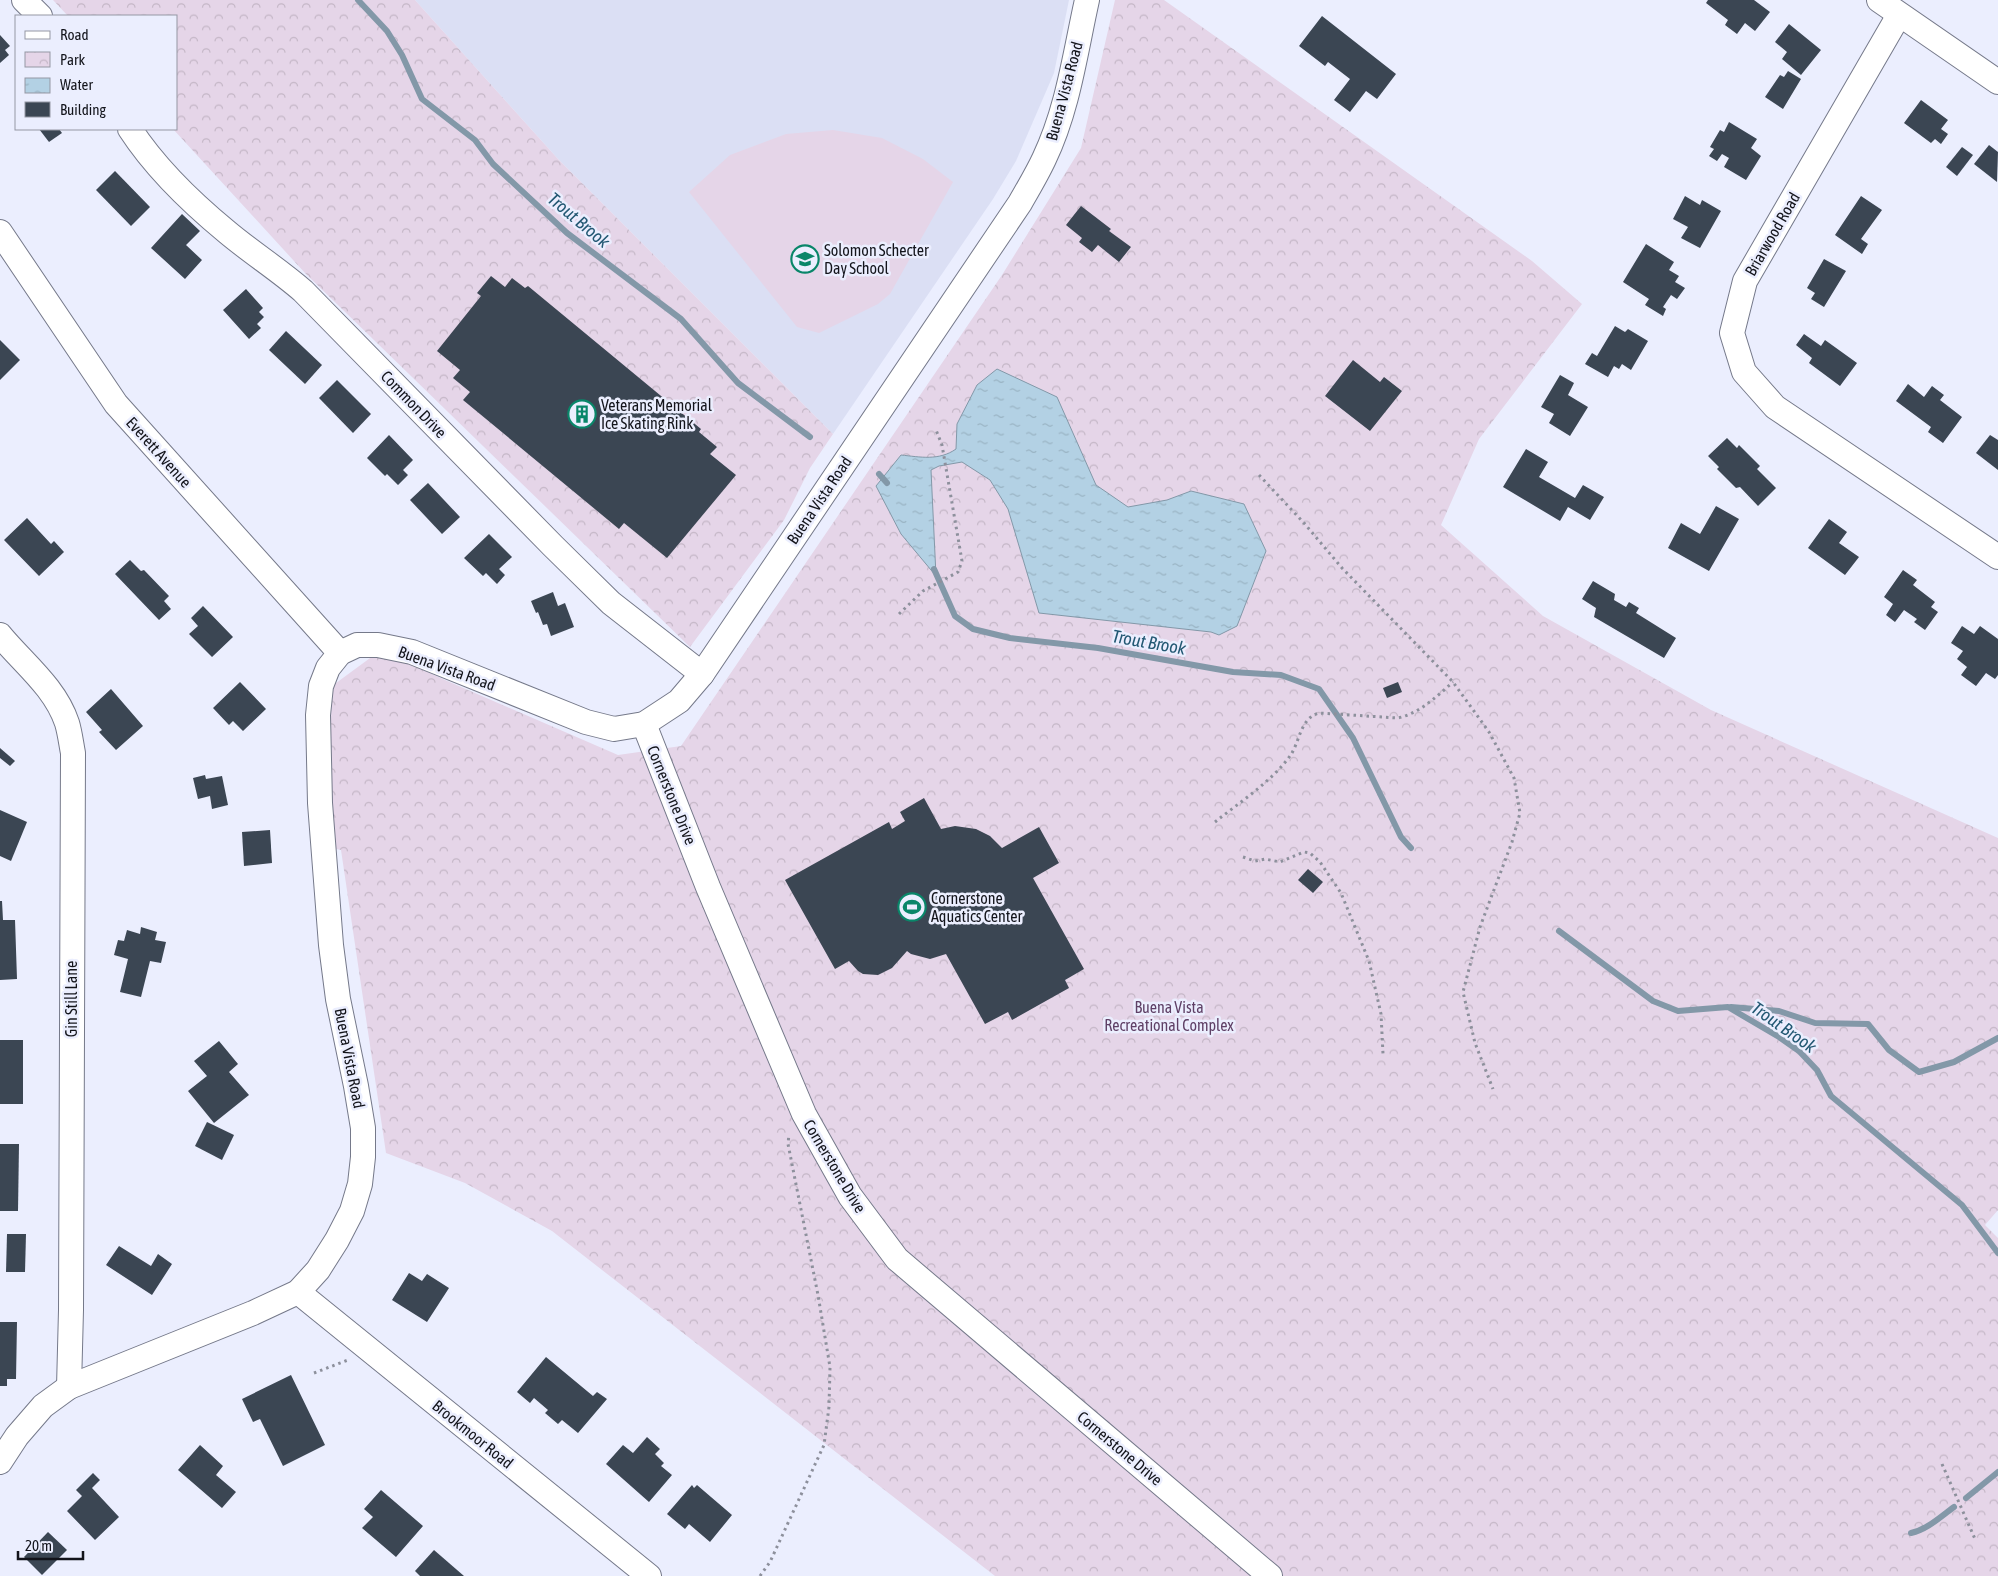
<svg xmlns="http://www.w3.org/2000/svg" width="1998" height="1576" font-family="'Asap Condensed',sans-serif">
<style>
.built{fill:#dbdff4}
.grass{fill:#e5d5e8}
.park{fill:url(#park-crowns)}
.water{fill:url(#water-ripples);stroke:#8398a8}
.lines{fill:none;stroke-linecap:round;stroke-linejoin:round}
.stream{stroke:#8398a8;stroke-width:6}
.building{fill:#3b4653}
.minor-casing{stroke:#75798a;stroke-width:26}
.path{stroke:#8d909c;stroke-width:3;stroke-dasharray:2.5 4;stroke-linecap:butt}
.minor{stroke:#fff;stroke-width:24}
.labels{text-anchor:middle;dominant-baseline:central;stroke-width:5;stroke-linejoin:round;paint-order:stroke}
.street-label{font-size:16px;fill:#13141b;stroke:#ebeefe}
.poi-label{font-size:16px;fill:#13141b;stroke:#ebeefe;text-anchor:start}
.park-label{font-size:16px;fill:#5f4066;stroke:#ebeefe}
.water-label{font-size:18px;font-style:italic;fill:#235873;stroke:#ebeefe}
</style>
<defs>
<pattern id="park-crowns" width="20" height="18" patternUnits="userSpaceOnUse" patternTransform="scale(1.25)"><rect width="20" height="18" fill="#e5d5e8"/><path d="M2 6a3 3 0 1 1 6 0M12 15a3 3 0 1 1 6 0" fill="none" stroke="#c4b6c6"/></pattern>
<pattern id="water-ripples" width="26" height="14" patternUnits="userSpaceOnUse" patternTransform="scale(1.25)"><rect width="26" height="14" fill="#b3d1e4"/><path d="M2 4q2-2 4 0t4 0M15 11q2-2 4 0t4 0" fill="none" stroke="#99b3c3"/></pattern>
</defs>
<rect width="100%" height="100%" fill="#ebeefe"/>
<polygon class="built" points="415,0 1069,0 1054,73 1016,161 993,199 833,434 558,159"/>
<polygon class="grass" points="833,130 882,138 923,159 953,182 890,294 878,304 819,333 797,327 689,192 730,155 786,134"/>
<g class="park">
<polygon points="53,0 415,0 558,159 833,434 810,468 784,520 690,647 305,273 173,129 176,129 176,16 68,16"/>
<polygon points="1115,0 1164,0 1532,261 1582,304 1479,439 1441,525 1543,616 1711,710 1998,838 1998,1210 1985,1225 1998,1238 1998,1576 995,1576 552,1231 465,1183 386,1153 341,850 327,847 332,686 381,650 445,680 618,755 681,746 1002,275 1081,148"/>
</g>
<path class="water" d="M997,369L1057,397L1096,485L1128,507L1167,500L1191,491L1244,504L1266,551L1237,626L1219,635L1211,632L1039,613L1008,509L990,480L962,462L939,466L931,470L936,576L901,534L876,486L901,455C920,457 939,461 956,449L957,424L977,385Z"/>
<g class="lines">
<g class="stream">
<polyline points="358,0 387,31 402,55 422,99 475,140 493,164 567,233 681,319 738,383 810,437"/>
<polyline points="879,474 887,483"/>
<polyline points="934,569 955,616 973,629 1010,638 1098,648 1233,672 1281,675 1319,689 1353,738 1401,837 1411,848"/>
<polyline points="1559,931 1653,1001 1678,1011 1728,1007 1779,1037 1799,1051 1817,1070 1831,1096 1962,1205 1998,1253"/>
<polyline points="1731,1007 1779,1011 1815,1023 1868,1024 1889,1050 1919,1072 1954,1062 1998,1038"/>
<polyline points="1966,1498 1998,1472"/>
<path d="M1911,1533C1928,1529 1940,1517 1954,1507"/>
</g>
</g>
<g class="building">
<polygon points="1708,0 1754,0 1770,12 1755,31 1745,23 1737,34 1725,25 1728,20 1706,3"/>
<polygon points="1322,16 1396,74 1377,99 1366,91 1350,112 1334,100 1350,79 1328,62 1325,66 1299,46"/>
<polygon points="1789,24 1821,50 1801,75 1782,59 1787,52 1775,42"/>
<polygon points="0,35 10,46 5,50 9,55 0,63"/>
<polygon points="1788,71 1801,79 1783,109 1765,97 1780,75 1784,77"/>
<polygon points="1921,100 1948,120 1941,129 1948,134 1941,144 1935,139 1931,143 1904,123"/>
<polygon points="1729,122 1757,139 1751,148 1761,156 1746,180 1724,167 1729,158 1722,154 1717,161 1709,156 1714,149 1710,147 1720,130 1724,132"/>
<polygon points="39,129 59,129 62,133 49,142"/>
<polygon points="1989,145 1998,152 1997,182 1974,164"/>
<polygon points="1962,147 1973,155 1957,176 1946,167"/>
<polygon points="115,171 150,207 131,226 96,190"/>
<polygon points="1685,196 1700,205 1702,200 1721,211 1700,248 1681,238 1688,227 1673,219"/>
<polygon points="1861,196 1882,210 1861,239 1868,244 1862,254 1835,235"/>
<polygon points="1081,206 1111,229 1109,231 1131,247 1119,262 1098,245 1092,252 1079,242 1082,238 1066,225"/>
<polygon points="182,214 200,231 186,245 202,260 185,279 151,248"/>
<polygon points="1646,244 1674,262 1669,270 1679,276 1675,282 1685,288 1677,299 1671,295 1663,307 1666,309 1663,316 1645,305 1649,299 1623,282"/>
<polygon points="1824,259 1846,271 1824,307 1811,299 1815,293 1807,288"/>
<polygon points="491,276 505,287 512,278 525,288 528,286 701,429 699,432 717,447 710,454 736,475 667,558 624,523 619,529 463,400 470,392 453,378 460,370 437,351 481,296 477,293"/>
<polygon points="246,289 263,308 259,312 264,317 257,324 261,328 249,339 223,310"/>
<polygon points="1615,326 1625,332 1628,329 1648,341 1631,370 1622,364 1619,369 1614,366 1608,377 1585,364 1592,353 1597,356"/>
<polygon points="286,331 322,365 305,384 269,350"/>
<polygon points="1804,334 1821,346 1825,340 1857,363 1840,386 1809,363 1812,358 1796,345"/>
<polygon points="0,340 20,360 0,380"/>
<polygon points="1353,360 1380,382 1384,377 1402,391 1370,431 1325,396"/>
<polygon points="1560,375 1574,383 1568,395 1588,407 1570,436 1549,423 1554,414 1541,407"/>
<polygon points="337,380 371,414 353,433 319,398"/>
<polygon points="1908,384 1924,397 1932,386 1944,395 1940,400 1962,417 1943,443 1928,432 1931,427 1896,401"/>
<polygon points="389,435 413,460 403,470 408,475 398,485 387,474 385,476 367,458"/>
<polygon points="1990,435 1998,440 1998,470 1976,453"/>
<polygon points="1727,438 1737,448 1739,445 1760,466 1757,469 1776,488 1758,506 1740,487 1736,488 1717,469 1719,467 1708,456"/>
<polygon points="1526,449 1548,462 1539,477 1575,498 1583,485 1604,497 1590,520 1568,507 1560,521 1503,487"/>
<polygon points="428,483 460,517 442,534 410,500"/>
<polygon points="1716,506 1739,519 1709,571 1668,548 1681,523 1700,534"/>
<polygon points="27,518 51,544 54,541 64,552 39,576 4,540"/>
<polygon points="1829,519 1847,532 1839,543 1859,557 1845,575 1808,548"/>
<polygon points="489,534 512,557 499,569 505,575 497,584 486,573 483,576 464,558"/>
<polygon points="130,560 141,571 144,570 169,596 164,601 171,609 159,620 115,574"/>
<polygon points="1903,570 1917,580 1913,585 1935,602 1931,607 1938,612 1925,630 1914,622 1917,619 1904,610 1895,622 1886,615 1893,604 1884,597"/>
<polygon points="1593,581 1615,594 1614,600 1626,607 1629,602 1639,608 1636,613 1676,638 1664,658 1594,617 1596,608 1582,599"/>
<polygon points="553,592 558,606 565,603 574,627 551,636 547,624 543,625 538,612 536,613 531,601"/>
<polygon points="203,606 233,637 212,657 189,634 198,626 191,618"/>
<polygon points="1962,626 1974,634 1980,626 1998,639 1998,675 1995,679 1986,673 1976,686 1961,675 1967,667 1957,659 1963,651 1951,643"/>
<polygon points="240,682 266,709 243,731 233,721 229,725 213,708"/>
<polygon points="1398,682 1402,692 1387,698 1383,688"/>
<polygon points="111,689 143,726 116,750 99,732 102,730 86,712"/>
<polygon points="0,748 15,761 10,766 0,758"/>
<polygon points="205,775 206,779 222,776 228,805 212,809 210,796 198,799 193,778"/>
<polygon points="924,798 941,829 955,826 976,829 990,836 1002,848 1039,827 1059,863 1033,878 1084,969 1065,980 1069,988 1012,1020 1008,1012 985,1024 946,954 930,959 911,954 907,951 892,968 878,975 863,974 858,971 849,961 835,969 785,880 889,822 892,829 905,821 900,812"/>
<polygon points="0,810 27,822 11,861 0,856"/>
<polygon points="270,830 272,863 244,866 242,832"/>
<polygon points="1308,869 1323,882 1313,893 1298,880"/>
<polygon points="0,901 2,901 3,920 15,920 17,979 0,980"/>
<polygon points="141,927 157,932 155,940 166,942 161,963 150,961 141,997 120,992 128,959 114,955 118,940 124,941 127,930 140,934"/>
<rect x="0" y="1040" width="23" height="64"/>
<polygon points="219,1041 238,1064 229,1072 249,1095 214,1123 188,1091 207,1076 194,1061"/>
<polygon points="207,1122 234,1135 222,1160 195,1146"/>
<polygon points="0,1144 19,1144 18,1211 0,1211"/>
<polygon points="7,1234 26,1234 25,1272 6,1272"/>
<polygon points="119,1246 151,1266 158,1254 172,1264 152,1295 106,1265"/>
<polygon points="409,1273 422,1281 427,1274 449,1288 427,1322 392,1300"/>
<polygon points="0,1322 17,1322 16,1379 7,1379 7,1386 0,1386"/>
<polygon points="546,1357 593,1396 597,1392 607,1399 578,1433 562,1420 558,1424 545,1413 548,1410 534,1398 530,1403 517,1392"/>
<polygon points="291,1375 325,1445 283,1466 260,1419 253,1422 242,1399"/>
<polygon points="647,1437 660,1449 655,1454 664,1463 661,1466 672,1475 649,1502 606,1464 623,1445 633,1453"/>
<polygon points="200,1445 223,1466 216,1475 236,1492 222,1508 178,1470"/>
<polygon points="93,1473 100,1480 92,1488 119,1517 95,1540 67,1511 82,1496 76,1490"/>
<polygon points="692,1485 694,1488 697,1485 732,1515 710,1542 689,1524 685,1529 667,1514"/>
<polygon points="381,1490 423,1526 396,1557 362,1528 373,1517 364,1509"/>
<polygon points="48,1532 67,1550 42,1575 24,1557"/>
<polygon points="434,1550 464,1576 420,1576 415,1571"/>
</g>
<g class="lines">
<g class="minor-casing">
<g id="minor">
<polyline points="24,0 40,16"/>
<polyline points="1879,0 1998,82"/>
<polyline points="1899,15 1745,281 1732,333 1744,372 1775,407 1998,557"/>
<path d="M130,129C154,166 193,204 227,232C252,253 279,270 303,291L553,546L611,603L702,674"/>
<polyline points="0,232 116,404 340,653"/>
<path d="M0,635C23,663 55,687 67,723C70,733 71,743 73,753L71,1310L69,1387"/>
<polyline points="644,724 708,887 804,1114 850,1196 897,1259 1270,1576"/>
<polyline points="298,1292 649,1576"/>
<path d="M0,1462L17,1436L43,1406L69,1387L253,1313L298,1292L318,1270L337,1240L352,1211L360,1184L363,1157V1128L356,1086L338,999L331,945L320,803L318,715L321,686L328,668L340,653L357,645H378L412,652L586,722L614,729L644,724L679,701L702,674L1020,203C1028,189 1037,174 1044,159C1068,109 1075,54 1087,0"/>
</g>
</g>
<g class="path">
<polyline points="1259,475 1304,523 1342,568 1453,682 1489,732 1514,778 1520,813 1512,842 1480,927 1463,992 1475,1043 1493,1089"/>
<polyline points="899,614 923,591 958,572 962,561 942,445 936,430"/>
<path d="M1215,822C1240,802 1271,782 1290,756C1300,742 1300,718 1319,713L1398,718C1420,713 1436,697 1453,682"/>
<polyline points="1243,857 1255,861 1265,859 1280,862 1304,852 1310,853 1320,862 1341,893 1369,961 1381,1014 1383,1054"/>
<polyline points="314,1373 348,1360"/>
<polyline points="1942,1464 1975,1539"/>
<polyline points="760,1576 770,1562 824,1445 829,1407 830,1367 818,1295 788,1144 789,1134"/>
</g>
<use href="#minor" class="minor"/>
</g>
<defs>
<g id="school-ring" transform="scale(1.4375)"><circle r="9.5" fill="#ebeefe" stroke="#098669" stroke-width="1.5"/><path d="M0-5L7-2L0 1L-7-2ZM-4 1L0 2.5L4 1V4Q0 6-4 4Z" fill="#098669"/></g>
<g id="building-ring" transform="scale(1.4375)"><circle r="9.5" fill="#ebeefe" stroke="#098669" stroke-width="1.5"/><path d="M-4-6H4V6H1V3H-1V6H-4ZM-2.5-4.3h1.7v1.8h-1.7ZM.8-4.3h1.7v1.8H.8ZM-2.5-1h1.7V.8h-1.7ZM.8-1h1.7V.8H.8Z" fill="#098669"/></g>
<g id="stadium-ring" transform="scale(1.4375)"><circle r="9.5" fill="#ebeefe" stroke="#098669" stroke-width="1.5"/><path d="M0-5a6.5 5 0 1 0 0 10a6.5 5 0 1 0 0-10ZM-3.5-1.8h7v3.6h-7Z" fill="#098669"/></g>
</defs>
<g fill-rule="evenodd">
<use href="#school-ring" x="805" y="259"/>
<use href="#building-ring" x="582" y="414"/>
<use href="#stadium-ring" x="912" y="907"/>
</g>
<g class="labels">
<g class="street-label">
<text transform="translate(1064 91) rotate(-75)">Buena Vista Road</text>
<text transform="translate(1772 234) rotate(-60)">Briarwood Road</text>
<text transform="translate(414 404) rotate(46)">Common Drive</text>
<text transform="translate(159 452) rotate(48)">Everett Avenue</text>
<text transform="translate(819 500) rotate(-56)">Buena Vista Road</text>
<text transform="translate(447 668) rotate(20)">Buena Vista Road</text>
<text transform="translate(672 795) rotate(68)">Cornerstone Drive</text>
<text transform="translate(71 999) rotate(-90)">Gin Still Lane</text>
<text transform="translate(350 1058) rotate(79)">Buena Vista Road</text>
<text transform="translate(835 1166) rotate(59)">Cornerstone Drive</text>
<text transform="translate(473 1434) rotate(39)">Brookmoor Road</text>
<text transform="translate(1120 1448) rotate(40)">Cornerstone Drive</text>
</g>
<g class="poi-label">
<text x="824" y="250">Solomon Schecter<tspan x="824" dy="18">Day School</tspan></text>
<text x="601" y="405">Veterans Memorial<tspan x="601" dy="18">Ice Skating Rink</tspan></text>
<text x="931" y="898">Cornerstone<tspan x="931" dy="18">Aquatics Center</tspan></text>
</g>
<g class="park-label">
<text x="1169" y="1007">Buena Vista<tspan x="1169" dy="18">Recreational Complex</tspan></text>
</g>
<g class="water-label">
<text transform="translate(579 220) rotate(40)">Trout Brook</text>
<text transform="translate(1149 642) rotate(10)">Trout Brook</text>
<text transform="translate(1784 1027) rotate(35)">Trout Brook</text>
</g>
</g>
<rect x="15" y="15" width="162" height="115" fill="#ebeefe" stroke="#9597a3"/>
<rect x="25" y="31" width="25" height="8" fill="#ffffff" stroke="#9597a3"/>
<text x="60" y="40" font-size="15" fill="#13141b">Road</text>
<rect x="25" y="52" width="25" height="15" fill="url(#park-crowns)" stroke="#9597a3"/>
<text x="60" y="65" font-size="15" fill="#13141b">Park</text>
<rect x="25" y="78" width="25" height="15" fill="url(#water-ripples)" stroke="#9597a3"/>
<text x="60" y="90" font-size="15" fill="#13141b">Water</text>
<rect x="25" y="102" width="25" height="15" fill="#3b4653" stroke="#9597a3"/>
<text x="60" y="115" font-size="15" fill="#13141b">Building</text>
<path d="M18 1551v8h65v-8" fill="none" stroke="#13141b" stroke-width="2.5"/>
<text x="25" y="1551" font-size="15" fill="#13141b" stroke="#ebeefe" stroke-width="4" paint-order="stroke">20 m</text>
</svg>
